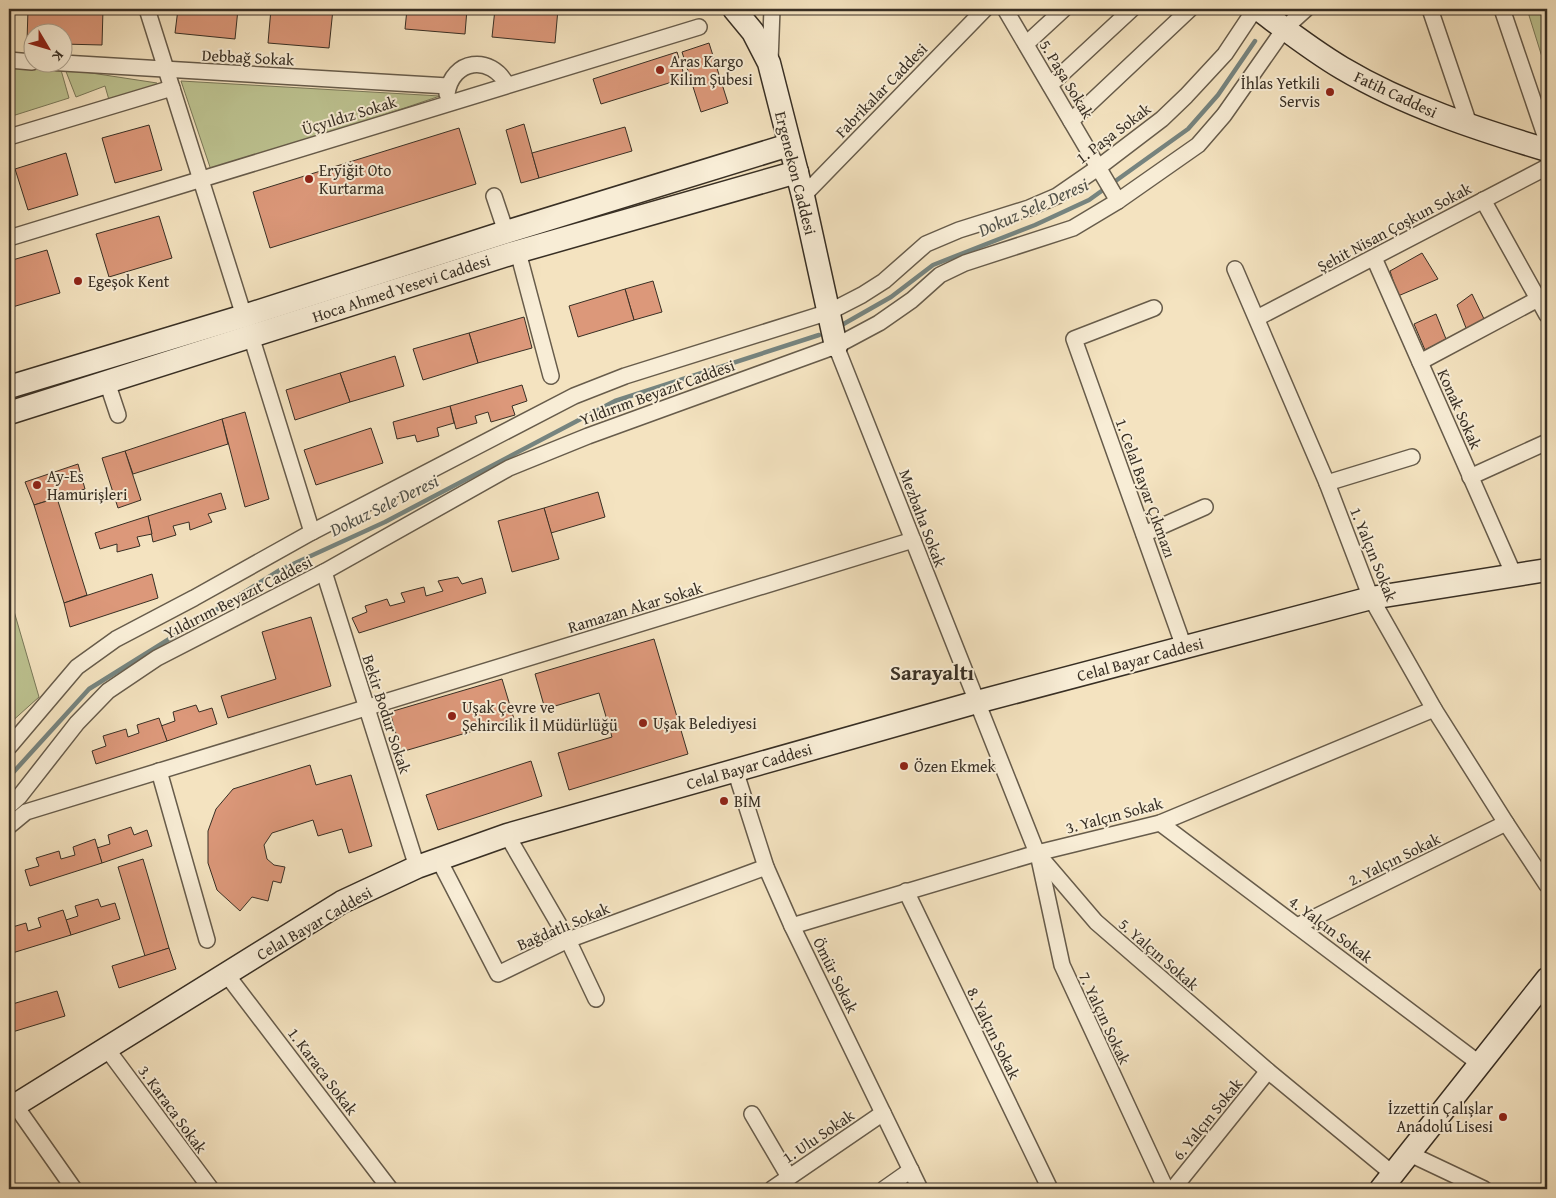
<svg xmlns="http://www.w3.org/2000/svg" width="1556" height="1198" font-family="'Gentium Book Plus',serif">
<style>
.green{fill:#bdc391;stroke:#7a795a}
.lines{fill:none;stroke-linecap:round;stroke-linejoin:round}
.stream{stroke:#76847f;stroke-width:4.5}
.building{fill:#dc987a;stroke:#382f24}
.street-casing{stroke:#675c4b;stroke-width:18}
.secondary-casing{stroke:#382f24;stroke-width:25}
.street{stroke:#f8edd6;stroke-width:15}
.secondary{stroke:#f8edd6;stroke-width:22}
.poi-dot{fill:#8f2418;stroke:#f8edd6;stroke-width:2}
.labels{text-anchor:middle;dominant-baseline:central;stroke-width:4;stroke-linejoin:round;paint-order:stroke}
.street-label{font-size:16px;fill:#382f24;stroke:#f8edd6}
.poi-label{font-size:16px;fill:#382f24;stroke:#f8edd6;text-anchor:start}
.water-label{font-size:18px;font-style:italic;fill:#52524a;stroke:#f8edd6}
.district-label{font-size:21px;font-weight:bold;fill:#382f24;stroke:#f8edd6}
</style>
<rect width="100%" height="100%" fill="#f4e3c0"/>
<filter id="stains"><feTurbulence type="fractalNoise" baseFrequency=".004" numOctaves="4"/><feColorMatrix values="0 0 0 0 .2 0 0 0 0 .09 0 0 0 0 .02 0 0 0 .5 -.17"/></filter>
<radialGradient id="worn" r=".72"><stop offset=".6" stop-color="#630" stop-opacity="0"/><stop offset="1" stop-color="#630" stop-opacity=".3"/></radialGradient>
<g class="green">
<polygon points="1527,9 1547,9 1547,73"/>
<polygon points="9,68 61,70 69,98 9,117"/>
<polygon points="65,69 157,83 158,85 109,100 105,86 76,97"/>
<polygon points="181,81 440,96 212,173"/>
<polygon points="9,594 39,697 9,724"/>
</g>
<g class="lines">
<g class="stream">
<polyline points="840,326 891,297 933,265 1035,225 1089,200 1188,129 1218,95 1255,41"/>
<polyline points="9,777 89,689 280,570 385,522 615,401 819,335"/>
</g>
</g>
<g class="building">
<polygon points="28,9 103,9 102,45 62,44 62,32 32,32 32,43 27,42"/>
<polygon points="178,9 238,9 235,39 175,33"/>
<polygon points="271,9 333,9 329,48 268,43"/>
<polygon points="407,9 467,9 465,34 405,29"/>
<polygon points="495,9 558,9 555,43 492,37"/>
<polygon points="709,43 728,103 701,112 682,52"/>
<polygon points="677,52 685,78 601,104 593,79"/>
<polygon points="524,124 539,178 521,183 506,130"/>
<polygon points="149,125 162,170 115,183 102,138"/>
<polygon points="625,127 632,151 539,178 532,153"/>
<polygon points="459,128 476,184 270,248 253,192"/>
<polygon points="66,153 78,195 28,210 15,169"/>
<polygon points="159,216 172,258 109,277 96,234"/>
<polygon points="47,250 60,293 9,308 9,261"/>
<polygon points="1422,253 1438,279 1398,296 1390,271"/>
<polygon points="653,281 662,312 634,320 625,289"/>
<polygon points="625,289 634,320 578,337 569,306"/>
<polygon points="1472,294 1486,323 1468,333 1457,305"/>
<polygon points="1436,314 1446,339 1425,350 1414,324"/>
<polygon points="524,317 532,348 478,363 469,333"/>
<polygon points="469,333 478,363 423,380 413,349"/>
<polygon points="395,356 404,386 350,402 340,373"/>
<polygon points="340,373 350,402 295,420 286,390"/>
<polygon points="522,385 527,401 512,406 515,415 491,422 488,412 475,416 477,423 456,429 450,406"/>
<polygon points="450,406 454,423 437,428 439,436 417,442 415,435 397,439 393,422"/>
<polygon points="245,412 269,499 245,507 222,419"/>
<polygon points="222,419 228,444 133,474 125,451"/>
<polygon points="371,428 383,463 316,485 304,450"/>
<polygon points="125,451 141,500 118,508 102,458"/>
<polygon points="78,464 85,489 34,505 25,482"/>
<polygon points="598,492 605,517 551,533 544,508"/>
<polygon points="221,493 226,509 208,514 212,522 190,530 189,522 173,526 176,535 153,542 148,516"/>
<polygon points="57,498 87,595 64,603 34,505"/>
<polygon points="544,508 559,559 512,572 498,521"/>
<polygon points="148,516 152,534 137,537 140,546 117,552 117,544 100,549 95,533"/>
<polygon points="152,574 158,598 70,627 64,603"/>
<polygon points="458,577 462,584 482,578 486,593 359,633 352,618 367,612 365,606 387,599 390,606 405,602 401,593 424,587 426,596 443,591 438,581"/>
<polygon points="311,617 331,686 228,718 221,696 276,679 262,632"/>
<polygon points="654,639 688,754 569,790 558,753 612,737 599,693 545,709 535,674"/>
<polygon points="502,679 514,719 401,752 390,712"/>
<polygon points="196,705 199,712 212,708 217,724 167,741 161,726 175,721 173,712"/>
<polygon points="159,718 167,741 96,764 92,751 106,746 103,736 126,729 128,737 139,733 137,725"/>
<polygon points="531,761 542,796 438,830 426,795"/>
<polygon points="310,765 316,785 351,775 372,846 349,853 342,829 318,836 313,820 272,833 264,845 267,859 274,865 285,867 281,883 273,881 268,901 252,897 240,911 217,890 208,863 208,831 216,809 233,789"/>
<polygon points="131,827 134,835 147,830 152,846 102,863 97,848 110,844 108,835"/>
<polygon points="95,839 102,863 30,886 25,870 39,866 36,858 59,851 61,859 75,855 73,847"/>
<polygon points="143,859 169,948 145,956 118,867"/>
<polygon points="98,899 101,907 115,903 120,919 71,935 66,920 78,916 75,906"/>
<polygon points="63,910 71,935 9,954 9,928 26,923 28,931 41,927 38,918"/>
<polygon points="169,948 176,969 119,988 112,966"/>
<polygon points="57,991 65,1016 9,1033 9,1005"/>
</g>
<g class="lines">
<g class="street-casing">
<g id="street">
<polyline points="147,9 244,316"/>
<polyline points="1005,9 1118,201"/>
<polyline points="1430,9 1470,127"/>
<polyline points="1502,9 1547,141"/>
<polyline points="1026,44 1064,9"/>
<polyline points="9,60 32,62"/>
<polyline points="46,62 448,86"/>
<polyline points="770,62 772,9"/>
<polyline points="1050,85 1132,9"/>
<path d="M447,94C452,59 491,54 507,85"/>
<polyline points="1071,121 1190,9"/>
<polyline points="9,137 172,88"/>
<polyline points="494,196 506,232"/>
<polyline points="803,196 985,9"/>
<polyline points="1483,200 1547,315"/>
<polyline points="9,238 699,27"/>
<polyline points="518,252 551,376"/>
<polyline points="1374,258 1514,575"/>
<polyline points="1235,269 1327,483 1371,598 1434,709 1506,823 1547,885"/>
<polyline points="1154,308 1074,339 1184,647"/>
<polyline points="1257,318 1547,167"/>
<polyline points="251,336 312,532"/>
<polyline points="836,346 1037,853 1096,922 1268,1071 1393,1174"/>
<polyline points="1420,362 1538,299"/>
<polyline points="107,382 118,415"/>
<polyline points="1470,477 1547,442"/>
<polyline points="1327,483 1412,457"/>
<polyline points="1144,534 1205,507"/>
<polyline points="324,572 417,867"/>
<polyline points="9,747 77,667 116,639 194,598 312,532 574,396 625,376 829,312 862,295 884,281 926,244 959,230 1029,208 1057,196 1099,167 1162,119 1186,96 1225,54 1255,9"/>
<polyline points="735,770 766,867 792,926 920,1189"/>
<polyline points="159,771 207,940"/>
<polyline points="9,806 19,797 77,723 108,691 157,658 324,572 509,468 588,436 836,346 879,323 912,300 940,275 965,263 1073,228 1118,201 1198,145 1224,115 1285,28 1306,9"/>
<polyline points="1160,823 1480,1064"/>
<polyline points="9,826 26,812 913,540"/>
<polyline points="507,835 568,940 596,999"/>
<polyline points="1038,854 1062,965 1166,1189"/>
<polyline points="438,858 498,974 568,940 766,867"/>
<polyline points="906,891 1050,1189"/>
<polyline points="792,926 1037,853 1160,823 1434,709"/>
<polyline points="1297,926 1506,823"/>
<polyline points="227,975 390,1189"/>
<polyline points="107,1049 211,1189"/>
<polyline points="15,1105 74,1189"/>
<polyline points="752,1114 789,1177"/>
<polyline points="1410,1154 1484,1189"/>
<polyline points="772,1189 883,1113"/>
<polyline points="884,1189 911,1170"/>
<polyline points="1173,1189 1268,1071"/>
</g>
</g>
<g class="secondary-casing">
<g id="secondary">
<polyline points="734,9 753,32 769,63 803,196 836,346"/>
<path d="M1258,9C1285,29 1313,51 1342,68C1406,106 1477,129 1547,150"/>
<polyline points="9,387 244,316 506,232 789,145"/>
<polyline points="9,413 513,253 797,172"/>
<polyline points="9,1109 342,902 417,867 507,835 977,702 1371,598 1547,570"/>
<polyline points="1381,1189 1547,979"/>
</g>
</g>
<use href="#street" class="street"/>
<use href="#secondary" class="secondary"/>
</g>
<g class="poi-dot">
<circle cx="660" cy="70" r="5"/>
<circle cx="1330" cy="92" r="5"/>
<circle cx="309" cy="179" r="5"/>
<circle cx="78" cy="281" r="5"/>
<circle cx="37" cy="485" r="5"/>
<circle cx="452" cy="716" r="5"/>
<circle cx="643" cy="723" r="5"/>
<circle cx="904" cy="766" r="5"/>
<circle cx="724" cy="801" r="5"/>
<circle cx="1503" cy="1117" r="5"/>
</g>
<g class="labels">
<g class="street-label">
<text transform="translate(248 57) rotate(3)">Debbağ Sokak</text>
<text transform="translate(1067 79) rotate(59)">5. Paşa Sokak</text>
<text transform="translate(881 90) rotate(-46)">Fabrikalar Caddesi</text>
<text transform="translate(1396 94) rotate(25)">Fatih Caddesi</text>
<text transform="translate(349 115) rotate(-17)">Üçyıldız Sokak</text>
<text transform="translate(1113 133) rotate(-37)">1. Paşa Sokak</text>
<text transform="translate(796 173) rotate(76)">Ergenekon Caddesi</text>
<text transform="translate(1394 227) rotate(-28)">Şehit Nisan Çoşkun Sokak</text>
<text transform="translate(401 288) rotate(-18)">Hoca Ahmed Yesevi Caddesi</text>
<text transform="translate(657 392) rotate(-20)">Yıldırım Beyazıt Caddesi</text>
<text transform="translate(1460 409) rotate(66)">Konak Sokak</text>
<text transform="translate(1146 488) rotate(70)">1. Celal Bayar Çıkmazı</text>
<text transform="translate(923 518) rotate(69)">Mezbaha Sokak</text>
<text transform="translate(1374 554) rotate(68)">1. Yalçın Sokak</text>
<text transform="translate(238 597) rotate(-27)">Yıldırım Beyazıt Caddesi</text>
<text transform="translate(635 607) rotate(-17)">Ramazan Akar Sokak</text>
<text transform="translate(1140 659) rotate(-15)">Celal Bayar Caddesi</text>
<text transform="translate(387 714) rotate(72)">Bekir Bodur Sokak</text>
<text transform="translate(749 766) rotate(-16)">Celal Bayar Caddesi</text>
<text transform="translate(1114 815) rotate(-15)">3. Yalçın Sokak</text>
<text transform="translate(1394 859) rotate(-26)">2. Yalçın Sokak</text>
<text transform="translate(314 923) rotate(-30)">Celal Bayar Caddesi</text>
<text transform="translate(563 926) rotate(-23)">Bağdatlı Sokak</text>
<text transform="translate(1331 929) rotate(37)">4. Yalçın Sokak</text>
<text transform="translate(1159 954) rotate(41)">5. Yalçın Sokak</text>
<text transform="translate(836 975) rotate(64)">Ömür Sokak</text>
<text transform="translate(1105 1018) rotate(65)">7. Yalçın Sokak</text>
<text transform="translate(994 1033) rotate(64)">8. Yalçın Sokak</text>
<text transform="translate(323 1071) rotate(53)">1. Karaca Sokak</text>
<text transform="translate(173 1109) rotate(54)">3. Karaca Sokak</text>
<text transform="translate(1207 1119) rotate(-51)">6. Yalçın Sokak</text>
<text transform="translate(818 1136) rotate(-34)">1. Ulu Sokak</text>
</g>
<g class="poi-label">
<text x="670" y="61">Aras Kargo<tspan x="670" dy="18">Kilim Şubesi</tspan></text>
<text x="1320" y="83" text-anchor="end">İhlas Yetkili<tspan x="1320" dy="18">Servis</tspan></text>
<text x="319" y="170">Eryiğit Oto<tspan x="319" dy="18">Kurtarma</tspan></text>
<text x="88" y="281">Egeşok Kent</text>
<text x="47" y="476">Ay-Es<tspan x="47" dy="18">Hamurişleri</tspan></text>
<text x="462" y="707">Uşak Çevre ve<tspan x="462" dy="18">Şehircilik İl Müdürlüğü</tspan></text>
<text x="653" y="723">Uşak Belediyesi</text>
<text x="914" y="766">Özen Ekmek</text>
<text x="734" y="801">BİM</text>
<text x="1493" y="1108" text-anchor="end">İzzettin Çalışlar<tspan x="1493" dy="18">Anadolu Lisesi</tspan></text>
</g>
<g class="water-label">
<text transform="translate(1033 207) rotate(-24)">Dokuz Sele Deresi</text>
<text transform="translate(384 505) rotate(-26)">Dokuz Sele Deresi</text>
</g>
<g class="district-label">
<text x="932" y="672">Sarayaltı</text>
</g>
</g>
<rect width="1556" height="1198" fill="none" stroke="#f4e3c0" stroke-width="30"/>
<rect x="10" y="10" width="1536" height="1178" fill="none" stroke="#382f24" stroke-width="2.5"/>
<rect x="15" y="15" width="1526" height="1168" fill="none" stroke="#382f24"/>
<g transform="translate(48 48) rotate(128)"><circle r="24" fill="#f8edd6" stroke="#aba18f"/>
<path d="M0-4L9 19L0 12L-9 19Z" fill="#8f2418"/>
<text y="-8" font-size="14" font-weight="bold" text-anchor="middle" fill="#382f24">K</text>
</g>
<rect width="100%" height="100%" filter="url(#stains)"/>
<rect width="100%" height="100%" fill="url(#worn)"/>
</svg>
